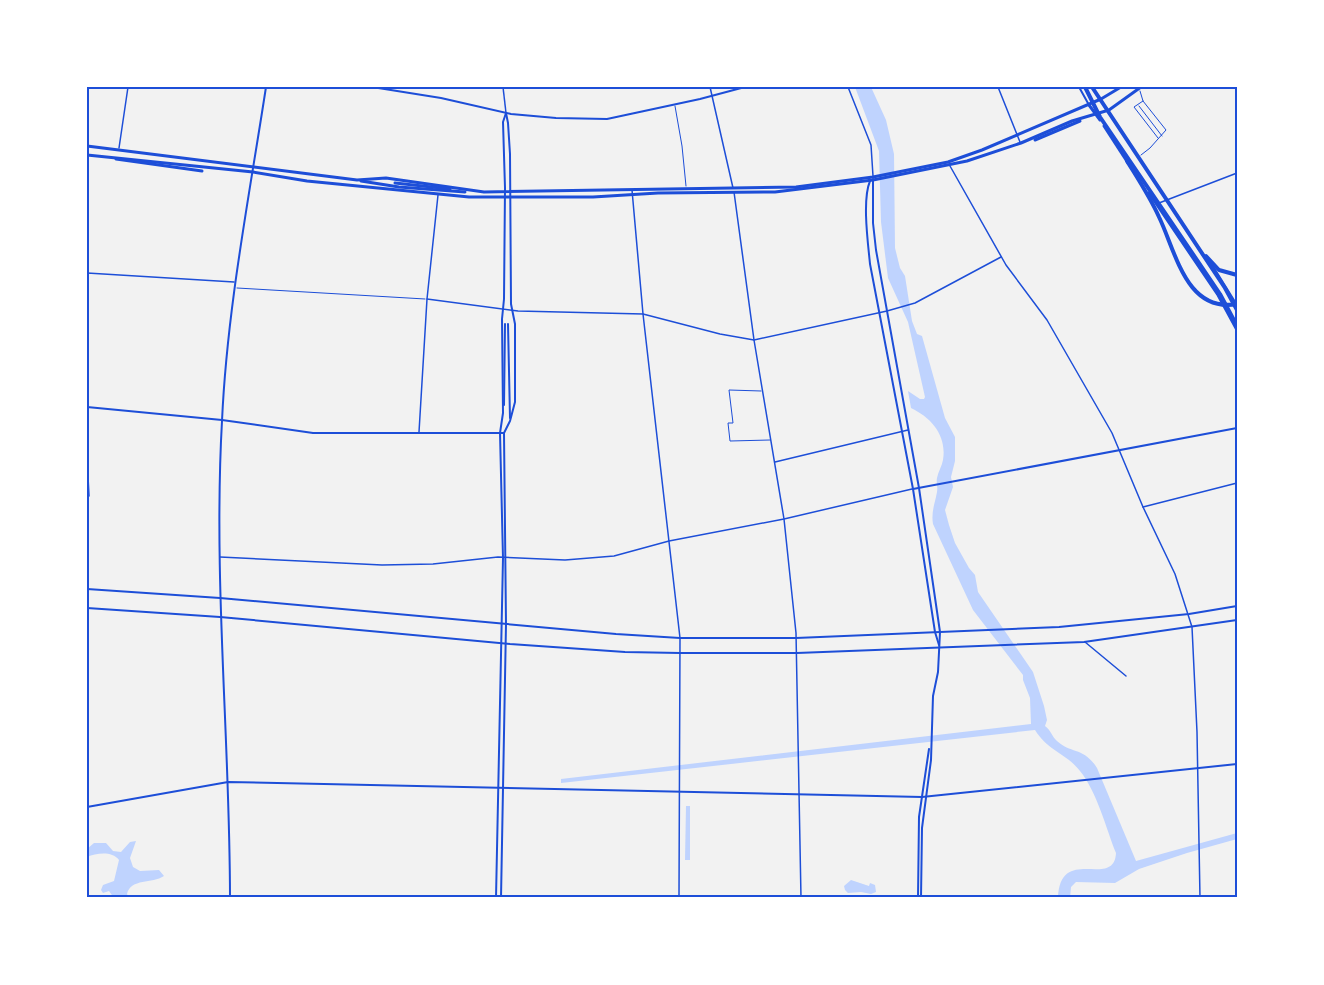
<svg xmlns="http://www.w3.org/2000/svg" width="1324" height="985" font-family="'Noto Sans',sans-serif">
<style>
.water{fill:#bfd3fe}
.lines{fill:none;stroke-linecap:round;stroke-linejoin:round}
.service{stroke:#1d4ed8;stroke-width:1}
.minor{stroke:#1d4ed8;stroke-width:1.5}
.tertiary{stroke:#1d4ed8;stroke-width:2}
.secondary{stroke:#1d4ed8;stroke-width:2}
.primary{stroke:#1d4ed8;stroke-width:3}
.trunk{stroke:#1d4ed8;stroke-width:4}
.neatline{fill:none;stroke:#1d4ed8;stroke-width:2}
</style>
<rect width="100%" height="100%" fill="#f2f2f2"/>
<g class="water">
<path d="M855,87H871L886,120L894,154L895,248L900,268L905,276L912,321L917,334L922,336L945,418L955,437V461L951,477L953,487L945,510L949,525L955,543L969,568L975,575L978,592L1033,672L1044,706L1047,720L1045,726C1051,730 1052,737 1057,741C1071,754 1084,747 1097,768L1136,861L1237,833V839L1187,853L1139,869L1115,883L1076,882L1071,887L1070,898H1058C1060,844 1114,890 1116,853C1106,828 1097,792 1080,771C1066,753 1048,751 1035,730L561,783V779L1031,724L1030,698L1023,680V675L973,610L933,524C931,512 935,503 937,492C938,487 936,482 937,478C938,472 942,466 943,460C947,436 932,418 911,408L908,391L920,399H924L925,397L908,322L888,278L881,222L879,151Z"/>
<polygon points="686,806 690,806 690,860 685,860"/>
<path d="M136,841L130,858L133,867L140,871L159,870L164,876C152,884 131,878 127,894L129,898H114L109,891L103,893L101,890L103,885L114,881L119,860C112,851 97,853 87,857V849L94,843H106L113,851L121,852L130,842Z"/>
<polygon points="851,880 869,886 870,883 875,885 876,892 871,894 861,892 848,893 845,890 844,886"/>
</g>
<g class="lines">
<g class="service">
<polyline points="1140,91 1143,101 1166,130 1150,148 1141,155"/>
<polyline points="1143,101 1134,107 1158,138"/>
<polyline points="675,106 682,146 686,186"/>
<polyline points="1139,106 1162,136"/>
<polyline points="237,288 425,299"/>
<polyline points="761,391 729,390 733,423 728,423 730,441 770,440"/>
</g>
<g class="minor">
<polyline points="503,87 506,113"/>
<polyline points="710,87 733,188"/>
<polyline points="848,87 871,145 873,176"/>
<polyline points="998,87 1020,142"/>
<polyline points="119,148 128,87"/>
<polyline points="950,166 1006,265 1047,320 1112,433 1143,507 1175,574 1192,627 1197,732 1200,898"/>
<polyline points="632,190 643,314 680,638 679,898"/>
<polyline points="734,192 754,340 784,519 796,633 801,898"/>
<polyline points="1159,203 1237,173"/>
<polyline points="87,273 234,282"/>
<polyline points="427,299 518,311 643,314 720,334 754,340 887,311 915,303 1001,257"/>
<polyline points="419,432 427,299 438,195"/>
<polyline points="87,457 89,496"/>
<polyline points="775,462 908,430"/>
<polyline points="1143,507 1237,483"/>
<polyline points="220,557 382,565 433,564 498,557 565,560 614,556 669,541 784,519 912,489"/>
<polyline points="1085,642 1126,676"/>
</g>
<g class="tertiary">
<polyline points="87,407 222,420 313,433 504,433"/>
<polyline points="913,489 1237,428"/>
<polyline points="87,807 228,782 922,797 1237,764"/>
<path d="M230,898C230,739 213,580 222,421C227,309 249,198 266,87"/>
</g>
<g class="secondary">
<polyline points="372,87 441,98 511,114 556,118 607,119 700,99 745,87"/>
<polyline points="1079,87 1089,105"/>
<polyline points="873,179 873,223 876,250 919,488 940,632 938,672 933,696 931,760 922,828 921,898"/>
<path d="M870,181C862,200 868,243 870,264L913,489L935,632L939,645"/>
<polyline points="508,324 510,418"/>
<polyline points="504,405 505,324"/>
<polyline points="87,589 220,598 616,634 680,638 796,638 1059,627 1189,614 1237,606"/>
<polyline points="87,608 220,617 510,644 625,652 680,653 797,653 1084,642 1237,620"/>
<polyline points="496,898 503,558 500,433 503,413 502,319 504,299 505,188 503,122 506,113"/>
<polyline points="501,898 506,624 504,433 510,421 515,402 515,324 511,304 510,154 508,123 506,113"/>
<polyline points="918,898 919,817 929,749"/>
</g>
<g class="primary">
<polyline points="1089,105 1100,120"/>
<polyline points="1104,126 1128,163"/>
<polyline points="1035,140 1080,121"/>
<polyline points="87,146 357,180 386,178 484,192 796,187 873,177 948,162 982,150 1101,99 1121,87"/>
<polyline points="87,155 253,172 307,181 469,197 593,197 658,193 775,192 873,180 967,161 1021,143 1072,121 1109,110 1141,87"/>
<polyline points="116,159 202,171"/>
<polyline points="361,181 399,187 465,192"/>
<polyline points="395,183 450,189"/>
<polyline points="1149,193 1218,295 1237,330"/>
<polyline points="1211,264 1237,306"/>
</g>
<g class="trunk">
<polyline points="1085,87 1100,117 1220,294 1237,326"/>
<polyline points="1092,87 1225,288 1237,310"/>
<path d="M1127,161C1138,179 1150,197 1159,217C1176,252 1186,313 1237,304"/>
<polyline points="1206,256 1219,270 1237,275"/>
</g>
</g>
<rect width="1324" height="985" fill="none" stroke="#ffffff" stroke-width="177"/>
<rect x="88" y="88" width="1148" height="808" class="neatline"/>
</svg>
